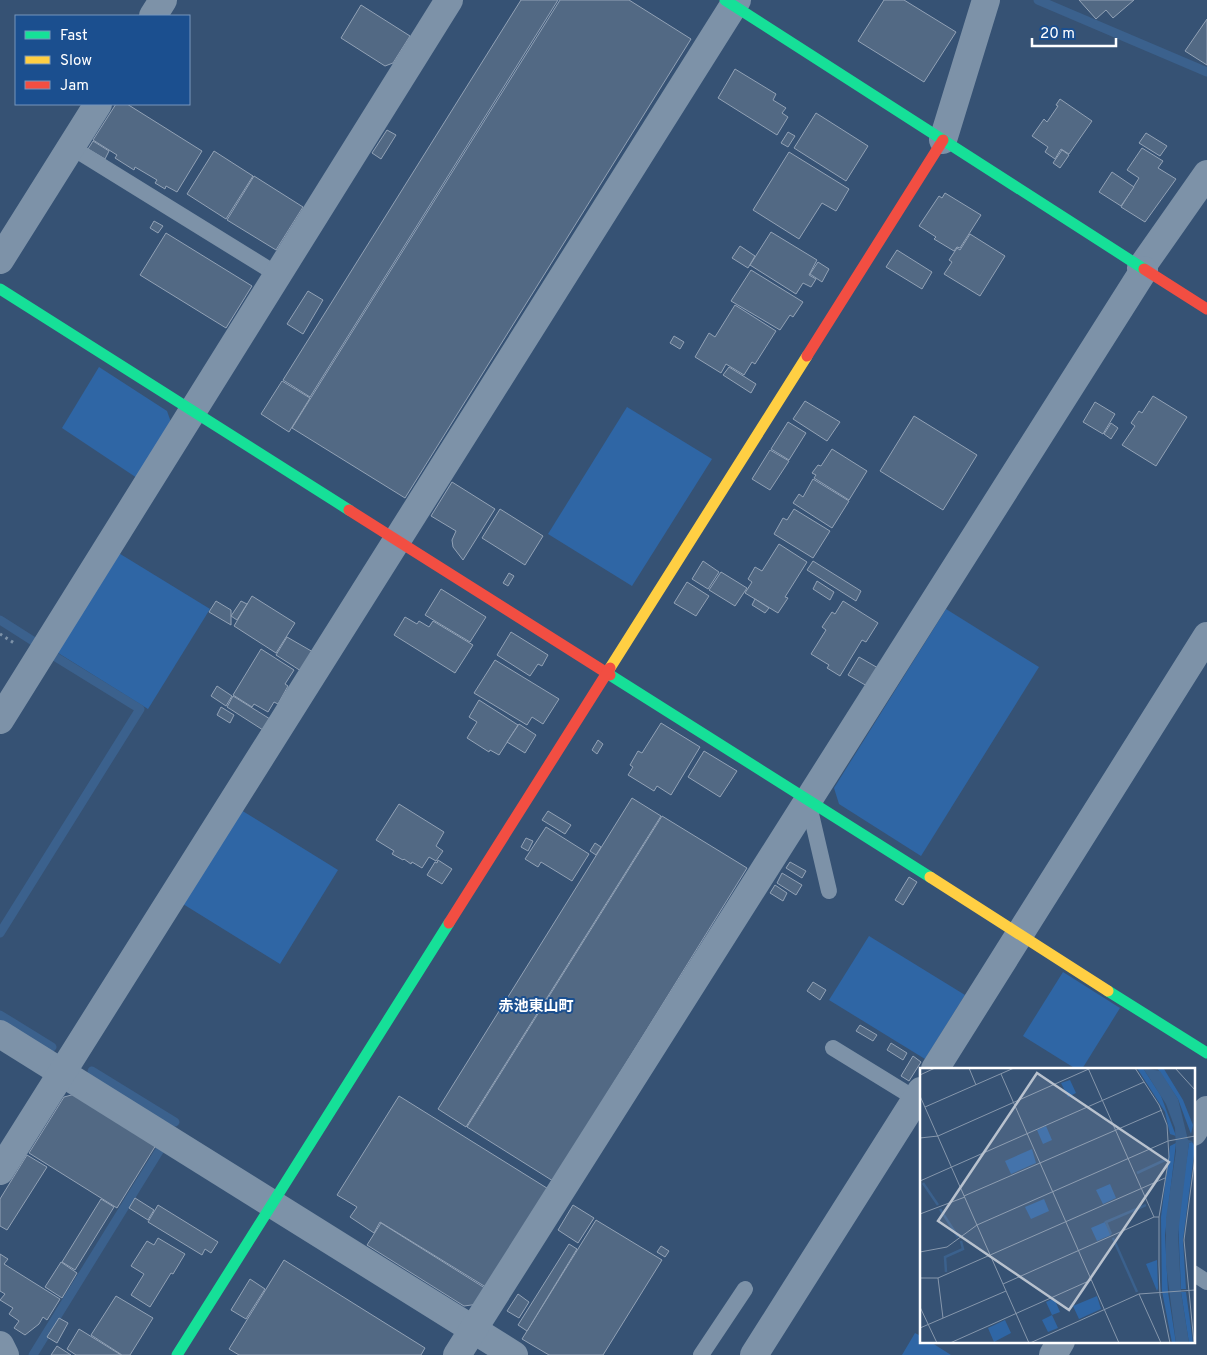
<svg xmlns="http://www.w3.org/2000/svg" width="1207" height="1355" font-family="Overpass,'Noto Sans JP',sans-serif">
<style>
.green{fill:#2f66a5}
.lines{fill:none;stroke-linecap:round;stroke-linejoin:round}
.stream{stroke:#3b618d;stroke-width:9}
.building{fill:#526984;stroke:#92a2b6}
.path{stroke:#7d92a8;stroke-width:3;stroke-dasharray:2.5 4;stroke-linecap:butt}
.lane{stroke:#7d92a8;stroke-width:16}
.street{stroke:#7d92a8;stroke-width:28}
.fast{stroke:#16e098;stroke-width:11}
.slow{stroke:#ffcf43;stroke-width:11}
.jam{stroke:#f24e42;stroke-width:11}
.labels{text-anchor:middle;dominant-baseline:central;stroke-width:4;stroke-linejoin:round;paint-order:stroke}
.quarter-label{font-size:15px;font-weight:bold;fill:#fff;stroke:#1b4f8f}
.inset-river{fill:none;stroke:#3b618d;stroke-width:2.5}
.inset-road{fill:none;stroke:#8697ac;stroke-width:1}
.view{fill:#b9c2ce;fill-opacity:0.15;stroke:#b9c2ce;stroke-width:2.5}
.inset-edge{fill:none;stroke:#fff;stroke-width:2.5}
</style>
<rect width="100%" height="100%" fill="#365274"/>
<g class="green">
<polygon points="99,367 167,411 173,428 140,480 62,428"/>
<polygon points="627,407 712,459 632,586 548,534"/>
<polygon points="117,552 210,609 148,709 55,651"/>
<polygon points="946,609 1039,667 921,856 839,804 834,788"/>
<polygon points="241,810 338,870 280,964 183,904"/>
<polygon points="869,936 965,995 925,1059 829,1000"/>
<polygon points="1063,972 1120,1008 1082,1069 1076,1069 1023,1036"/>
<polygon points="915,1333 921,1336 921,1341 929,1341 951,1355 902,1355"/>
</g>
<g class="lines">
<g class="stream">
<polyline points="1038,0 1207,72"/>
<polyline points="0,620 33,641"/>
<polyline points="0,933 140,709 54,656"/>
<polyline points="0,1015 52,1047"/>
<polyline points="92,1071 175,1122"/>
<polyline points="33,1355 161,1148"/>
</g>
</g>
<g class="building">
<polygon points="521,0 558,0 310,397 283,380"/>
<polygon points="560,0 629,0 691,39 405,498 292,428"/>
<polygon points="884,0 904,0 956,32 924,82 858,41"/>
<polygon points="1079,0 1134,0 1113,18 1106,10 1096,19"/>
<polygon points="361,5 410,36 393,63 385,66 341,38"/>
<polygon points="1207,19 1207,65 1185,51"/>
<polygon points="735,69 776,94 773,100 786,108 782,113 788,117 777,135 718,98"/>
<polygon points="1060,99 1092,121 1069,154 1061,149 1055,159 1045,152 1048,147 1032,136 1044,119 1047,122 1058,106 1056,105"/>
<polygon points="116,104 127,104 202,151 177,192 166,186 165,189 155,183 157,180 135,167 134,170 115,158 117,155 93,140"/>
<polygon points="816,113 868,146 846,181 794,148"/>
<polygon points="387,130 396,135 381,159 372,153"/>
<polygon points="788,132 795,136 788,147 781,143"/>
<polygon points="1146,133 1167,146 1160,156 1139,143"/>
<polygon points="93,141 109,151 105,159 88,149"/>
<polygon points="1142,148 1163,161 1158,168 1176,179 1145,222 1121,207 1139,178 1127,170"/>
<polygon points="1062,150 1069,155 1060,168 1053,163"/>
<polygon points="214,151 253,176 226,219 187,194"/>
<polygon points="789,152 849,189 836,211 822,203 799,239 753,210"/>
<polygon points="1112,172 1134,187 1121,206 1099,192"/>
<polygon points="254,176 303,207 276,250 227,220"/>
<polygon points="945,193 981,215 960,248 957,247 954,251 934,239 936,237 919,226 939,196 942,198"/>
<polygon points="154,221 163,226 158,233 150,228"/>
<polygon points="771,232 817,260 809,275 816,279 811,287 803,283 796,294 750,265"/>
<polygon points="166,233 252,286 226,328 140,275"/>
<polygon points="970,234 1005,256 980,296 944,274 952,262 949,260 957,248 960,250"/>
<polygon points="740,246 755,256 748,268 732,258"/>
<polygon points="897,250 932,272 922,289 886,267"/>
<polygon points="818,262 829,269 822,282 810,274"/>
<polygon points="751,270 803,302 793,317 790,315 780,330 731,301"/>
<polygon points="308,291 323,300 303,334 287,324"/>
<polygon points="735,305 776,331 755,364 752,362 744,375 726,364 721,373 695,357 709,333 715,337"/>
<polygon points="674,336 684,342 680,349 670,343"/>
<polygon points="729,367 756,384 751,393 723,375"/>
<polygon points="282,381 310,398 289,432 261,414"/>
<polygon points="1153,396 1187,417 1156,466 1122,445 1135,426 1131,423 1139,411 1142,413"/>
<polygon points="805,401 840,422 827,441 793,419"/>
<polygon points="1095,402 1115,414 1103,434 1083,422"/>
<polygon points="914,416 977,455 943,510 880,471"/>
<polygon points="788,422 806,433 789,460 771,449"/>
<polygon points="1111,423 1118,428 1111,439 1104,434"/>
<polygon points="832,449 867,471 849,500 814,478 816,475 812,473 818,465 821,466"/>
<polygon points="770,450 789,461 770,490 752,479"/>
<polygon points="813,479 849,501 832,528 793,503 799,494 803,497"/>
<polygon points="452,482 495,509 463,560 453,547 452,540 456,531 431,516"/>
<polygon points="500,509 543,536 525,565 482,538"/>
<polygon points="794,509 830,531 813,558 774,534 783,518 787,520"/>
<polygon points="779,544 807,562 785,597 788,598 778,613 745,593 752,582 748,579 755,567 762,571"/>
<polygon points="703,561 719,572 708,589 692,579"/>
<polygon points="813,561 861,591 856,601 807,570"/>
<polygon points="721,572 747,588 735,606 709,590"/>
<polygon points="509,573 514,576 508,586 503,583"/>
<polygon points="817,581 834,592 830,600 813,589"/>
<polygon points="687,582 709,596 696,616 674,603"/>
<polygon points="441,589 486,617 470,642 425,615"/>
<polygon points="252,596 295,623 276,653 234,626"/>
<polygon points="755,599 769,608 765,613 752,605"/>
<polygon points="216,601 231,610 231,625 209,612"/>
<polygon points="241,601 247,604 237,620 231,616"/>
<polygon points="843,601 878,623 866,642 862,640 840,676 827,668 829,665 811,654 826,630 822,627 832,612 835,614"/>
<polygon points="405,617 417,624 419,621 429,627 433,621 473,645 455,673 394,635"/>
<polygon points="511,632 548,655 542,666 538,664 530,676 497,655"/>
<polygon points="287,637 313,652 301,671 276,655"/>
<polygon points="261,649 294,670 285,684 288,686 278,704 274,702 268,712 254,704 252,707 233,695"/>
<polygon points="859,657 878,668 867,686 848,675"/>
<polygon points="495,660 559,699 543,724 532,717 527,725 474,693"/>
<polygon points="217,686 232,696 226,706 211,696"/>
<polygon points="233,696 270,719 263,730 227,707"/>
<polygon points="479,700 518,725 499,755 490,750 489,752 467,738 477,722 469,717"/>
<polygon points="221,707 234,715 230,723 217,715"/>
<polygon points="661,723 700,747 671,795 657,786 654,791 628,775 633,767 630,765 638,751 642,753"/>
<polygon points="519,724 536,735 525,753 507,742"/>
<polygon points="598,740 603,744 597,754 592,750"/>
<polygon points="704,751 737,771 720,797 688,777"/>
<polygon points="632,798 661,816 466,1127 438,1109"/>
<polygon points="399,804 444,832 436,846 443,851 436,861 429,857 422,868 412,862 411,864 404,859 403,860 392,854 394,851 376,840"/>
<polygon points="548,811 571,825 565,834 542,820"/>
<polygon points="662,816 747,868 553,1181 467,1127"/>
<polygon points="546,827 589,854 572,881 541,862 538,867 525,859"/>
<polygon points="526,838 533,841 528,851 521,847"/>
<polygon points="595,843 601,847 596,855 590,851"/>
<polygon points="438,860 452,869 442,884 427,875 435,862 437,863"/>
<polygon points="790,862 806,871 802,878 786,868"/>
<polygon points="782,873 802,885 796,895 777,883"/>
<polygon points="909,877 917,882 903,905 895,900"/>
<polygon points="775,885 787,893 783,901 770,893"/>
<polygon points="813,982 826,990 820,1000 807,991"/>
<polygon points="860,1025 877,1035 873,1041 856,1031"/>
<polygon points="891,1043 907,1053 903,1060 887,1050"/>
<polygon points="913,1056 921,1062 909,1081 901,1076"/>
<polygon points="75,1094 156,1145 117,1208 29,1153 64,1097"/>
<polygon points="399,1096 550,1190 489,1289 380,1222 374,1233 350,1217 357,1207 337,1195"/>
<polygon points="27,1155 47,1167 7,1230 0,1226 0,1199"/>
<polygon points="135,1198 154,1210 148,1220 129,1208"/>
<polygon points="101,1199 114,1207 75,1270 62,1262"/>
<polygon points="158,1205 218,1242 211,1253 205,1249 202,1255 148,1222"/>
<polygon points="573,1205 594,1218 578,1243 558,1230"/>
<polygon points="596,1220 662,1260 603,1355 549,1355 522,1339"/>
<polygon points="381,1223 488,1290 479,1304 464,1306 367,1245"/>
<polygon points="158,1238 185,1254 173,1274 171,1273 150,1307 131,1295 144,1274 131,1266 147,1241 154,1245"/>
<polygon points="569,1244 577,1249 527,1331 518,1325"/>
<polygon points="661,1246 669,1251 665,1257 657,1252"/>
<polygon points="0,1254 8,1259 4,1264 60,1299 47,1320 43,1317 39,1324 25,1335 14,1328 19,1321 9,1314 13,1308 0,1300 5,1294 0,1291"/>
<polygon points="284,1260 425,1348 421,1355 239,1355 229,1349"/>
<polygon points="61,1262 77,1273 62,1298 45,1287"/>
<polygon points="250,1279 265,1289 246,1319 231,1310"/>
<polygon points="518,1294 529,1302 519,1318 507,1311"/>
<polygon points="116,1296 153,1318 130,1355 122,1355 91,1335"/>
<polygon points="59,1318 68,1323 57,1343 47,1337"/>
<polygon points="79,1329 121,1355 76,1355 67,1349"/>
<polygon points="57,1346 71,1355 51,1355"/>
</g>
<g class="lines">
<polyline class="path" points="0,634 14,643"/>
<g class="lane">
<polyline points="71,147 278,275"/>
<polyline points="808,801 829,891"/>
<polyline points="833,1048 916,1099"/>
<polyline points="1193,1273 1207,1282"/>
<polyline points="701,1355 745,1289"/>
</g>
<g class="street">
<polyline points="153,16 163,0"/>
<polyline points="943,140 986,0"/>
<polyline points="0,260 98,104"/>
<polyline points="1141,268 1207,174"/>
<polyline points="0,720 449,0"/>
<polyline points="0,1034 514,1355"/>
<polyline points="935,1069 1207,636"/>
<polyline points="1193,1132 1207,1110"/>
<polyline points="0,1171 737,0"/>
<polyline points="0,1345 5,1355"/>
<polyline points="457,1355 1144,270"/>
<polyline points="754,1355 921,1091"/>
<polyline points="1053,1355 1061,1341"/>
</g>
<g class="fast">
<polyline points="725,0 1144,269"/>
<polyline points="0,289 349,510"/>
<polyline points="610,675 930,877"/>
<polyline points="1108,991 1207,1053"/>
<polyline points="177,1355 449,923"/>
</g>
<g class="slow">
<polyline points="610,668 807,356"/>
<polyline points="930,877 1108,991"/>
</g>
<g class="jam">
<polyline points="1144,269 1207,309"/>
<polyline points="807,356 943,140"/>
<polyline points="349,510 610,675"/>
<polyline points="449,923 610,668"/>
</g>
</g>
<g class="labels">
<g class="quarter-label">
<text x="536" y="1007">赤池東山町</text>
</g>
</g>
<g transform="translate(920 1068)">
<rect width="275" height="275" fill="#365274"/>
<path d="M217,0H223L241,28L256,68L250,66L245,44ZM237,0L244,1L263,32L273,57L271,66L258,31ZM150,12L156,25L148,29L141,15ZM126,58L132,72L123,76L117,62ZM272,74L275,79L263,172L266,221H261L258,151L269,75ZM256,75L245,167L248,224L256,275H252L242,223L241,149L250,78ZM112,81L116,95L91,106L85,93ZM190,116L196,130L183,136L176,122ZM124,131L129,143L111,151L105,139ZM185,154L191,167L177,173L171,160ZM237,192L238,220L237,223L226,196ZM261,224H266L273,275H269ZM177,228L181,241L159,251L153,238ZM134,230L140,244L132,247L138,260L128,264L122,252L132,247L126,234ZM85,252L91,265L74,274L68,260Z" fill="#2f66a5"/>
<path d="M223,0L240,3L258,31L268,72L273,73L269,75L258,166L261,224L269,275H256L246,197V150L256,83L255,60L246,36Z" fill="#3b618d"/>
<path class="inset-river" d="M217,105L247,91M3,115L18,137M20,141L38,169M191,166L186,154L226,137M193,170L217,224M26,204L25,189L43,181L41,173"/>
<path class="inset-road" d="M49,0L56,17M168,0L234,149H239M215,0L239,37L247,57L249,89L239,149V197L240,227L250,275M255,0L275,22M81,6L199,275M0,7L15,0M0,28L109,275M5,39L94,0M0,70L18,68L171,0M0,113L224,14M44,128L242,42M0,146L45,129M0,184L27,179L57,157L248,73L275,68M0,210H18L245,110M18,210L23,250M83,216L234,149M219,226L241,275M0,239L17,275M0,260L86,223M30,275L171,212M110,275L219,226L275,222M274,275L264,172L275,89"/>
<path class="view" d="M117,5L249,94L149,242L18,153Z"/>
<rect width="275" height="275" class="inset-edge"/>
</g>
<rect x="15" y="15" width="175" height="90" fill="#1b4f8f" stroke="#7695bc"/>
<rect x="25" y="31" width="25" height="8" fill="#16e098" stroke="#7695bc"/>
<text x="60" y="40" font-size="15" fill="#ffffff">Fast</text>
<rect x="25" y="56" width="25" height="8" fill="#ffcf43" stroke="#7695bc"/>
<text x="60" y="65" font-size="15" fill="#ffffff">Slow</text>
<rect x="25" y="81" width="25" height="8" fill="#f24e42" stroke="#7695bc"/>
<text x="60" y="90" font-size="15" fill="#ffffff">Jam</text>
<path d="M1032 38v8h84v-8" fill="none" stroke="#ffffff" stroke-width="2.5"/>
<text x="1040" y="38" font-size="15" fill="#ffffff" stroke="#1b4f8f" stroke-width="4" paint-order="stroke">20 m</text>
</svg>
